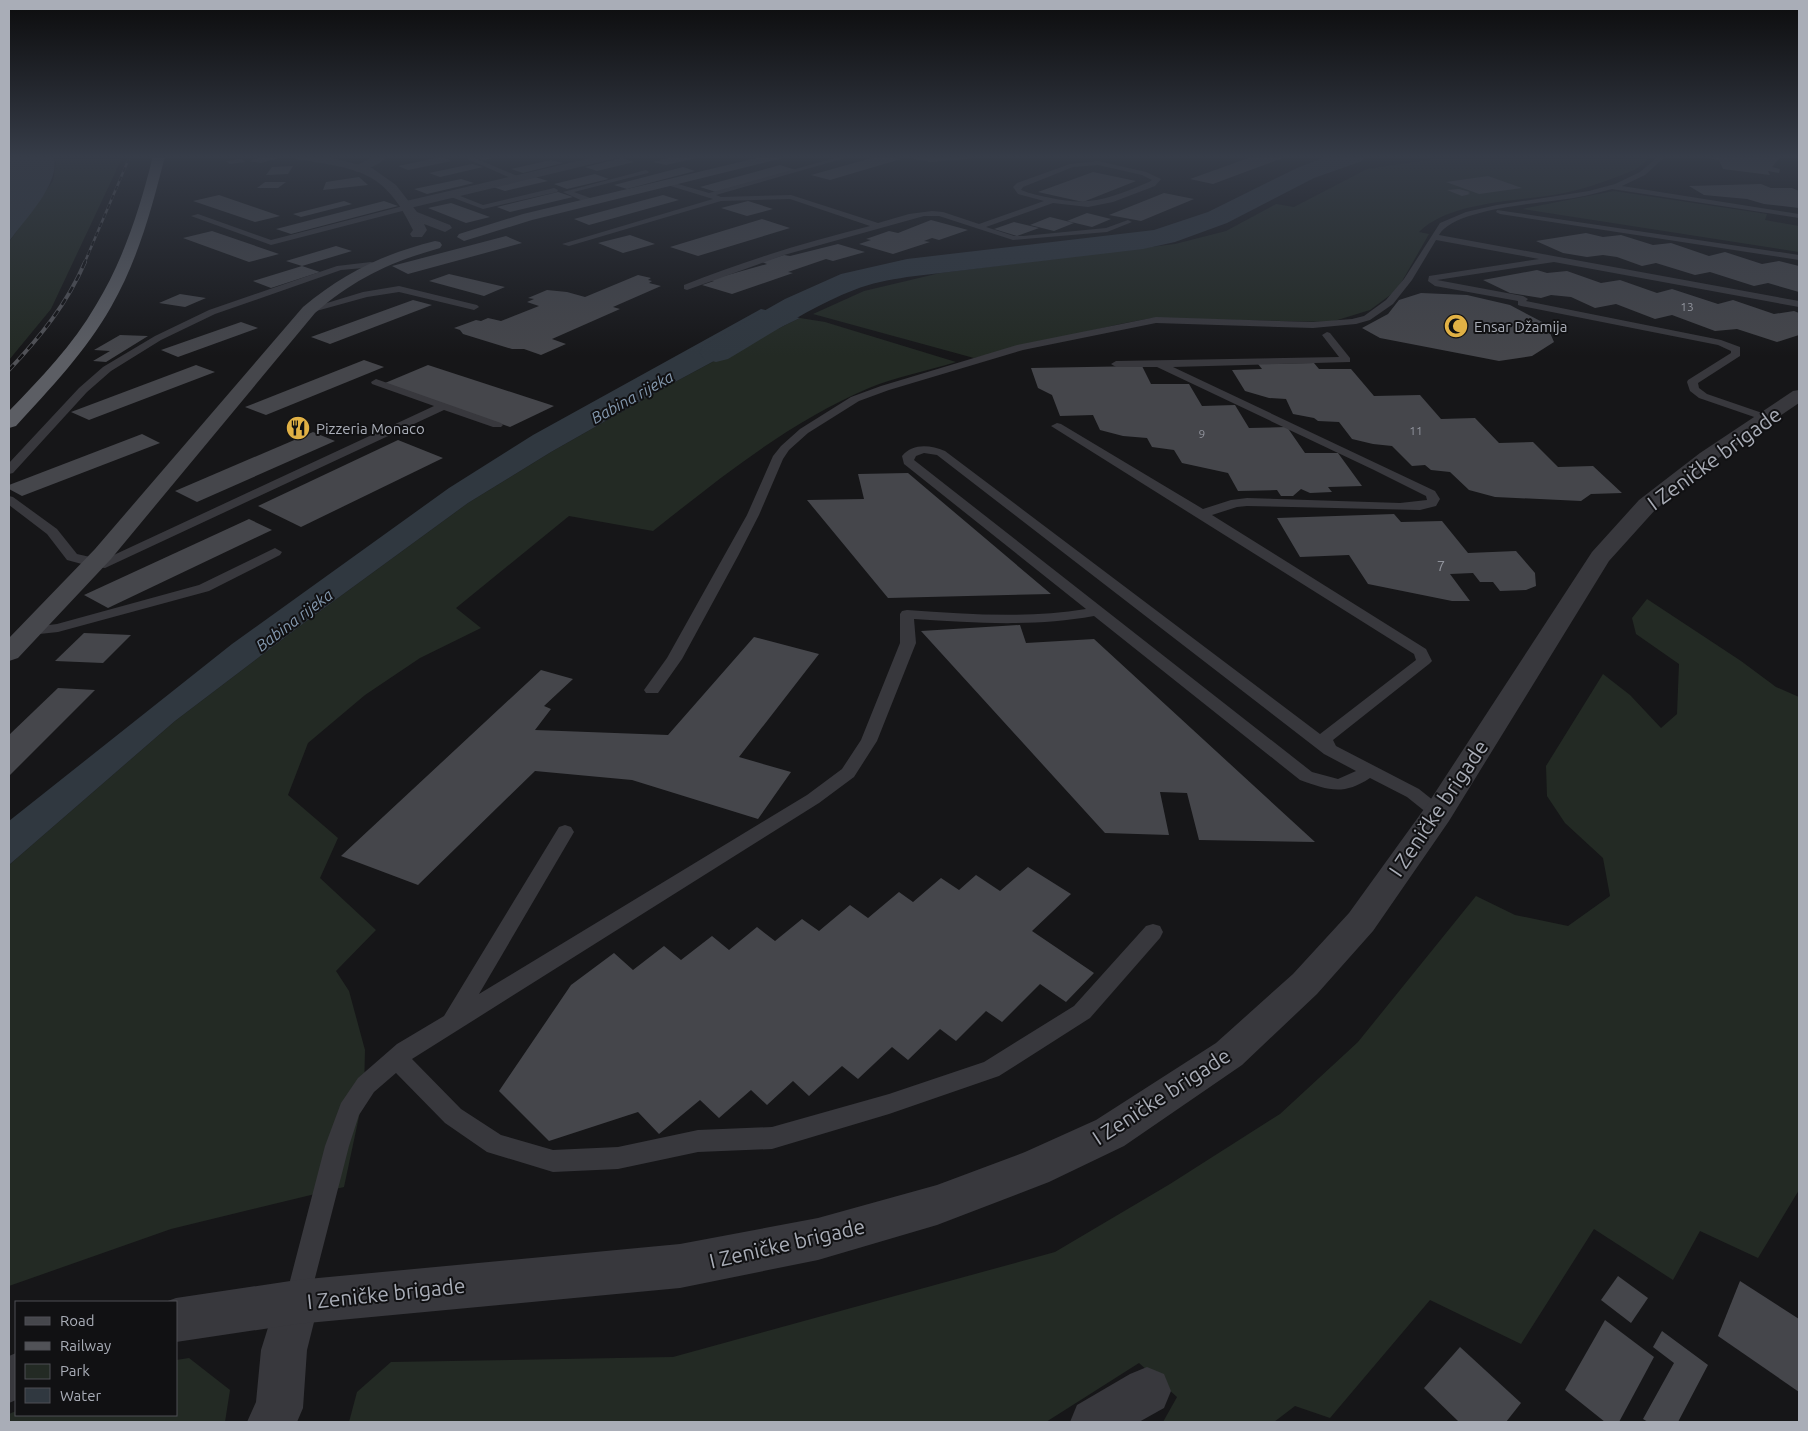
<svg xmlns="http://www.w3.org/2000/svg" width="1808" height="1431" font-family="Ubuntu,sans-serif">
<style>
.green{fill:#232a24}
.water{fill:#303840}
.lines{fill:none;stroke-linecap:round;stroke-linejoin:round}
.river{fill:#303840;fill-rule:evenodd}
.building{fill:#45464b}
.service{fill:#38383d;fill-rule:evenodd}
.minor{fill:#38383d;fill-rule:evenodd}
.tertiary{fill:#38383d;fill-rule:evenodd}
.secondary{fill:#46474c;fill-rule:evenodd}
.trunk{fill:#5c5e64;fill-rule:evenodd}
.rail-far1-casing{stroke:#515257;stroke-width:2.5}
.rail-casing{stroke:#515257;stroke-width:4}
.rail-far1{stroke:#111113;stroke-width:2;stroke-dasharray:5;stroke-linecap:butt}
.rail{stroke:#111113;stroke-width:2.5;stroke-dasharray:7;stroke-linecap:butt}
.labels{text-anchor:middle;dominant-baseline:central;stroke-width:4;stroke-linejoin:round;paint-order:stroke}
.far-number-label{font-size:12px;fill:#90939c}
.far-poi-label{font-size:15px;fill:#a9adb7;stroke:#111113;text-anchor:start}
.number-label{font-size:15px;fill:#90939c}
.far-water-label{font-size:16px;font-style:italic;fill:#8499af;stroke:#111113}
.near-street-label{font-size:21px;fill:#a9adb7;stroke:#111113}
</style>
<rect width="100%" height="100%" fill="#161618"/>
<g class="green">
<polygon points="53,156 123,156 51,309 9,360 9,242 53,181 56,162"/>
<path d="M1453,156H1650C1644,167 1630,172 1619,176C1601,183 1583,189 1564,193C1521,202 1452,200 1419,232L1429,234L1397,290L1370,310L1331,322L1152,318L1120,324L974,358L813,314L864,291L940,273L1175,244L1226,231L1276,204L1294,207L1367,169Z"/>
<polygon points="1614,191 1767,214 1765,220 1799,226 1799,252 1522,209"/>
<path d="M800,318L825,322L956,362C927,371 896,377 869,388C789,422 720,478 653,531L569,516L456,608L481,628L420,658L365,695L308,743L288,795L338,838L320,878L376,930L336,971L349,991L365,1050L364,1093L344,1187L171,1229L9,1286V865L175,721L312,617L468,503L551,452L662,389L742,346Z"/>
<polygon points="1647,599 1741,661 1776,687 1799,697 1799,1190 1758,1258 1700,1231 1673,1280 1594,1229 1521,1344 1430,1300 1330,1418 1295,1406 1274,1422 1163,1422 1177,1397 1139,1363 1046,1422 349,1422 357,1392 391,1362 673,1357 1055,1252 1170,1184 1280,1114 1358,1042 1476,896 1515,915 1568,926 1610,896 1603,858 1565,823 1547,796 1546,766 1603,674 1630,695 1661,728 1677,714 1679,664 1636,634 1632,618"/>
<polygon points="189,1358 230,1390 225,1422 9,1422 9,1414 16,1411 16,1415 176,1415 176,1360"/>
</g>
<g class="water">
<path d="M9,156H53C63,182 23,221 9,242Z"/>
<polygon points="761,309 800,318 742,346 662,389 551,452 468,503 312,617 175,721 9,865 9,821 232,644 449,488 533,435"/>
</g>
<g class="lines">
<path class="river" d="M1328,156H1366L1362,161L1314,178L1227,223L1175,242L1143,249L907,277C889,280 871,283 854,290C810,307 769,335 728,359L716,362L704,359L699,352L704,345L785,299L841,274L907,259L1154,230L1208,212L1297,168Z"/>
</g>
<g class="building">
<polygon points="266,156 279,158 261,163 249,161"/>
<polygon points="472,156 497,156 498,157 483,160"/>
<polygon points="676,156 701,156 701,157 666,165 653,162"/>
<polygon points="879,156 901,159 830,180 811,175"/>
<polygon points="1254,156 1283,158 1213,184 1190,179"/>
<polygon points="1696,156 1781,156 1772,167 1780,169 1779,173 1768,171 1770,175 1723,169 1719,160"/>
<polygon points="441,157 452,161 408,170 398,166"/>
<polygon points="622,158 634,162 597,171 585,167"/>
<polygon points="241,159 245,162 230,164 226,161"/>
<polygon points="551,160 563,163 523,173 511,169"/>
<polygon points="472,164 483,167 440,177 429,173"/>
<polygon points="780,165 796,170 716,192 700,187"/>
<polygon points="293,166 288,174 266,175 272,167"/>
<polygon points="683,167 695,171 627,189 614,185"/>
<polygon points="1093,172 1136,181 1083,202 1038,192"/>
<polygon points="595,174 609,179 567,189 554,184"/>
<polygon points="1488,176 1522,188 1479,194 1446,182"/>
<polygon points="359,177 368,185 323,190 326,182"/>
<polygon points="535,177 548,181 505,191 493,187"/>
<polygon points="461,179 474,183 427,194 414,189"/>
<polygon points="265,182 286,182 278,188 257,188"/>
<polygon points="1761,184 1771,188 1792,188 1799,191 1799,208 1764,204 1747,199 1704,195 1689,186"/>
<polygon points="1459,189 1470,192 1468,193 1470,194 1462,196 1447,190"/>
<polygon points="558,192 573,197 510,212 497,207"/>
<polygon points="1164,193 1194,199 1141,221 1109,215"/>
<polygon points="219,195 280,216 255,222 193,201"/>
<polygon points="663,195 679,200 589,225 574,219"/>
<polygon points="344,201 352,204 301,217 293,214"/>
<polygon points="384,201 398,206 291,234 276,229"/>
<polygon points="748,201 773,209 747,216 721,208"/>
<polygon points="451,203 490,217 466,223 428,208"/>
<polygon points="1087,213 1111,219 1092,227 1067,221"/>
<polygon points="1050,217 1074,223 1054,231 1030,225"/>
<polygon points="762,219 790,228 698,256 670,247"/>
<polygon points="931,220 968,230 939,240 932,238 924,241 930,242 893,254 859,244 871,240 866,239 889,231 898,233"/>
<polygon points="1014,222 1039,228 1017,236 994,229"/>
<polygon points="212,231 279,254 249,262 183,238"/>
<polygon points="1586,233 1603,237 1621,235 1653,245 1671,243 1709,256 1725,252 1762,264 1779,261 1799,266 1799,292 1768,283 1754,286 1710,272 1695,275 1656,263 1642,266 1617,257 1603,255 1587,257 1563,253 1536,241"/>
<polygon points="630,235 655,244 623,253 598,243"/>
<polygon points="506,236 522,243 408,274 392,266"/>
<polygon points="838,244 865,252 833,261 826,259 788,272 793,273 732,294 702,285 714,281 710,280 767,264 762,262 784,255 790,256"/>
<polygon points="336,246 352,251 302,266 320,272 271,288 253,281 302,266 286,261"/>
<polygon points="1537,270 1547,273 1567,271 1601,283 1620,280 1657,293 1672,289 1718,304 1733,300 1774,314 1794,311 1799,313 1799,335 1777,342 1737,329 1715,331 1672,315 1655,319 1616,304 1595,308 1571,297 1551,295 1541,298 1510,293 1483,280"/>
<polygon points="449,274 505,287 484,296 429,281"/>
<polygon points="638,275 651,278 648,280 652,281 649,283 661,286 613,307 620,309 552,339 566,344 541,355 524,349 512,349 463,334 460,330 454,328 476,320 481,321 488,318 501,321 539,306 527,302 534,299 528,298 547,290 567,292 585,297"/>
<polygon points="1421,293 1467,295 1510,305 1546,324 1554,342 1532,356 1499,361 1380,338 1362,328 1388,314 1399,300"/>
<polygon points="180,294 206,298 185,307 159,303"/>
<polygon points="413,300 432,305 330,344 311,337"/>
<polygon points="241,322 258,328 178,357 161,350"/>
<polygon points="120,335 148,336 106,362 93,361 110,351 94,350"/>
<polygon points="364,360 384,367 266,415 245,407"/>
<polygon points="1314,363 1319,369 1351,369 1374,396 1420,395 1441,419 1475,418 1499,443 1533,442 1558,467 1593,466 1622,493 1591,494 1581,501 1495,497 1469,490 1450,472 1431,470 1425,465 1412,466 1392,446 1373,444 1352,439 1339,422 1318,421 1314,418 1293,414 1286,399 1269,398 1245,391 1232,370 1262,369 1258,364"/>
<polygon points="196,365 215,372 89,420 71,412"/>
<polygon points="428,365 554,406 510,427 385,383"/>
<polygon points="1142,366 1151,384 1189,384 1202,406 1235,405 1249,428 1287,427 1305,453 1338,453 1362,486 1328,487 1332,492 1310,493 1301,489 1293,496 1281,496 1277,490 1238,491 1228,473 1182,463 1174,450 1152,447 1147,438 1123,436 1100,430 1093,415 1060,416 1052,395 1038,388 1031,368"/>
<polygon points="313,432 335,441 197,502 175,491"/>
<polygon points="142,434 160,443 22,496 9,489 9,485"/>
<polygon points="398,440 443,458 301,527 258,506"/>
<polygon points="908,473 1051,594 888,598 807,500 864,499 858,474"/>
<polygon points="1394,514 1401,522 1442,521 1468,553 1516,551 1535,573 1536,586 1526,590 1500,591 1493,582 1480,582 1473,573 1450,574 1470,601 1452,601 1368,584 1349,555 1300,557 1277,518"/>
<polygon points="249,519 272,530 108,608 84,595"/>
<polygon points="1020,625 1026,643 1094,639 1315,842 1199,840 1187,793 1160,792 1169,835 1105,833 921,631"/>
<polygon points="84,633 131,635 103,663 55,661"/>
<polygon points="754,637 819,654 739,757 791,772 758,819 632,780 535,771 418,885 341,856 541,670 573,679 544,706 551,709 535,730 668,735"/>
<polygon points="58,688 95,690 9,776 9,735"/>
<polygon points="1028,867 1071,894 1032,931 1094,973 1066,1002 1040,984 1002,1022 986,1011 956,1041 940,1029 908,1060 892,1047 858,1079 842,1066 809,1096 793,1081 767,1105 751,1090 719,1118 700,1100 659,1134 638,1112 549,1141 499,1091 571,985 614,953 633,970 664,946 681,960 712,936 729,950 757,927 775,941 802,919 819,931 850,905 868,918 899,892 913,902 941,878 959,890 976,875 1000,891"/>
<polygon points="1618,1276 1648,1298 1631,1323 1601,1300"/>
<polygon points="1740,1281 1799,1319 1799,1392 1718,1336"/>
<polygon points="1605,1320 1654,1357 1619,1422 1605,1422 1565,1390"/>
<polygon points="1662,1331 1708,1365 1678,1422 1648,1422 1643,1419 1674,1363 1653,1347"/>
<polygon points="1460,1347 1521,1403 1506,1422 1459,1422 1424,1388"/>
</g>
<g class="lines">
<g class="service">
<polygon points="461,156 470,156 522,178 515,180"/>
<path d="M842,156H852L716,195L721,197L791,195L878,223L909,214L932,211L943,212L979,224L1044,201L1018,194L1013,187L1017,183L1070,164L1098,161L1146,172L1161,179L1155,186L1113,202L1088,207L1053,203L986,227L1014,236H1023L1106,228L1128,220L1132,222L1107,232L1013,240L939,216H924L784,255L687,290L684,289V285C744,261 806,242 870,226L790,199L721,201L569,246L562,244L713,199L664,184V180L709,193ZM1098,165L1142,175L1152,180L1149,182C1113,197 1091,207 1051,198C1041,196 1031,194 1021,190L1023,187L1073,167Z"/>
<polygon points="899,156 931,158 980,156 977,158 931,162"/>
<path d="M1659,156H1666L1645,175L1622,186L1799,214V218L1612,189C1594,194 1577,198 1559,200C1531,204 1453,210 1439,235L1799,301V307L1554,262L1437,280L1523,296L1528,299L1526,301L1721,340L1740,347V356L1698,383L1699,388L1707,394L1771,416L1773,418L1771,420H1763L1699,398L1690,391L1687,382L1688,380L1731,353V351L1718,345L1521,306L1518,305V301L1435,286L1428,281L1429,276L1539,259L1436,240L1412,280L1393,304L1370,320L1356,324L1313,328L1156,323L1023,350L889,390L859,401L808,433L789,450L783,459L759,515L738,556L682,659L658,693H646L644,690L667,658L724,556L747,515L773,456L781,446L800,429L851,397L881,386L1017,345L1156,317L1313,322L1352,319L1364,316L1386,300L1404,279L1440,223L1466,212L1497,205L1589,191L1615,184L1640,172Z"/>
<polygon points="646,170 649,172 648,173 574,192 593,199 593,203 587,203 563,192"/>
<polygon points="554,188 558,190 557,192 483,209 443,194 450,192 483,205"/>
<polygon points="407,205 411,207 410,209 271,245 191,216 198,214 271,240"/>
<polygon points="1497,210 1799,255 1799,260 1500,214 1496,212"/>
<polygon points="371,262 374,263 374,267 341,270 215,314 161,340 111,371 87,392 13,473 9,474 9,463 79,388 103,367 155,336 209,310 337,266"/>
<polygon points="399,286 477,305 479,307 474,310 399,292 367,297 309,313 304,310 363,292"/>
<path d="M1327,332L1330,333L1350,358V362L1173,367L1435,491L1440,499L1436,506L1420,510L1247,506L1237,507L1212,515L1426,649L1432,661L1429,664L1333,740L1336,746L1419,789L1444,809L1447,813L1444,817L1438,819L1432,817L1407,797L1370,778C1343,796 1328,790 1300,780L1094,616C1033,627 976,623 914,619L916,643L877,741L854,777L819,803L412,1059L461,1109L501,1135L553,1150L618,1147L698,1130L772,1127L889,1094L984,1062L1074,1006L1146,926L1153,924L1160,926L1163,932L1160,938L1090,1018L999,1076L889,1114L772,1149L698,1152L618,1169L553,1172L487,1152L445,1123L396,1073L374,1092L359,1115L349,1146L307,1309L298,1313L289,1309L285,1300L325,1146L341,1103L358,1078L397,1044L444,1016L559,827L565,825L571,827L574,832L479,994L807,795L842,769L861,740L900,643V614L902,611L907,610C967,614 1026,619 1086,609L904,464L902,456C913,443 930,445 945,451L1320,734L1416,660L1414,654L1051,426L1057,423L1061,424L1203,509L1231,500L1247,498L1400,503L1427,500L1426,496L1374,470L1157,367H1116L1111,364L1116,361L1339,357L1322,335ZM924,453L937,455L1324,754L1356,771L1338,779L1312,772L914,460L916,456Z"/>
<polygon points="376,379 501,423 503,425 501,427 493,427 444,410 105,568 93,567 67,560 47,534 9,505 9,496 13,497 57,529 77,554 103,560 434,406 372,384 371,382"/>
<polygon points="275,548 282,552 280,555 209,591 58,632 30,635 25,634 23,631 25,628 57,624 199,585"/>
</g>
<g class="minor">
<path d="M375,156H387C380,165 368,169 357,172L351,168Z"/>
<polygon points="599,156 619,156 613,159 406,209 400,205 406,201"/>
<polygon points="297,1280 313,1286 319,1302 307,1350 303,1408 297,1422 247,1422 256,1402 261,1350 281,1286"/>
<polygon points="1147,1367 1164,1374 1171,1391 1164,1408 1139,1422 1070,1422 1077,1405 1130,1374"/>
</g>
<g class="tertiary">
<path d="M290,156L332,158L372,168L396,185L417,212L450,225L452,228L445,232L424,224L427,230L422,237H412L410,234L413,230C384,169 357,169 296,159Z"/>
<polygon points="1799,390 1799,403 1714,461 1655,510 1609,561 1449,821 1373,931 1317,994 1242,1065 1124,1146 1049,1182 937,1225 818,1260 680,1288 297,1324 176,1342 176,1302 165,1302 176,1298 297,1280 680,1244 818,1218 937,1185 1025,1152 1096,1120 1216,1043 1293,974 1349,913 1427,805 1592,552 1639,500 1700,453 1793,391"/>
<polygon points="16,1353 16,1400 9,1403 9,1356"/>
</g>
<g class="secondary">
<polygon points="765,156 785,156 783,158 532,220 464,241 457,237 459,234 523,214"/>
<path d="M435,241L440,242L442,245L440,248C390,262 354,279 315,313L111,559L18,658L9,661V638L95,549L303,307C344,273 383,254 435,241Z"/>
</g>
<path class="trunk" d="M153,156H165C152,208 138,260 111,307C86,351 50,389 16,426L9,428V411C40,379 73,345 96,305C124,259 140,208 153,156Z"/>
<g class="rail-far1-casing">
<polyline id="rail-far1" points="84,264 130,156"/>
</g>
<g class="rail-casing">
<path id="rail" d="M9,370C40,337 67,304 85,262"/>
</g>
<use href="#rail-far1" class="rail-far1"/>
<use href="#rail" class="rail"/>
</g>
<linearGradient id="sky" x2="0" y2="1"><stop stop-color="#0c0c0d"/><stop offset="0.44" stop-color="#363c48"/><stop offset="1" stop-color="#363c48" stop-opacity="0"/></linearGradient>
<rect width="1808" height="356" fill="url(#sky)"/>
<defs>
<g id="mosque-disc" transform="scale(1.25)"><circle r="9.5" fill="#e1b145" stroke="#111113"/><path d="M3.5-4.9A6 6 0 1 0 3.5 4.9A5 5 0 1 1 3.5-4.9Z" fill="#111"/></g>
<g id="restaurant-disc" transform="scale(1.25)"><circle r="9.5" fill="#e1b145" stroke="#111113"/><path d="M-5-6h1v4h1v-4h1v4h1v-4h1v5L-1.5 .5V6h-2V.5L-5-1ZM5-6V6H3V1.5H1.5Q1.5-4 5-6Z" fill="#111"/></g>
</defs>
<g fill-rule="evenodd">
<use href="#mosque-disc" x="1456" y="326"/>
<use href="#restaurant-disc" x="298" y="428"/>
</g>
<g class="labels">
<g class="far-number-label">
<text x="1687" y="306">13</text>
<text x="1416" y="430">11</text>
<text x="1202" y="433">9</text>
</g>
<g class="far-poi-label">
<text x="1474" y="326">Ensar Džamija</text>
<text x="316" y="428">Pizzeria Monaco</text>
</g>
<g class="number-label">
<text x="1441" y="565">7</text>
</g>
<g class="far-water-label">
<text transform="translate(632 397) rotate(-29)">Babina rijeka</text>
<text transform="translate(294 620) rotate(-37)">Babina rijeka</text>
</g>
<g class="near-street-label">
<text transform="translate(1714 458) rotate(-36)">I Zeničke brigade</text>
<text transform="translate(1438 808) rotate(-56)">I Zeničke brigade</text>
<text transform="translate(1161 1096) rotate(-33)">I Zeničke brigade</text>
<text transform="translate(787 1243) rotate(-13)">I Zeničke brigade</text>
<text transform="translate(386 1293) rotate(-6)">I Zeničke brigade</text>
</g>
</g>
<rect width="1808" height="1431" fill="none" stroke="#a9adb7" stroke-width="20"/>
<rect x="15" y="1301" width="162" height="115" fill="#111113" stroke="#4e4f55"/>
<rect x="25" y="1317" width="25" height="8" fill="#46474c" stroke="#4e4f55"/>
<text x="60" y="1326" font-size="15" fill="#a9adb7">Road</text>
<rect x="25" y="1342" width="25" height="8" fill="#515257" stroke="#4e4f55"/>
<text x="60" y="1351" font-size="15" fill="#a9adb7">Railway</text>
<rect x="25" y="1364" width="25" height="15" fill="#232a24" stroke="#4e4f55"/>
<text x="60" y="1376" font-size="15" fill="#a9adb7">Park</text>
<rect x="25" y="1388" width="25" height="15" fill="#303840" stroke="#4e4f55"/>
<text x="60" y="1401" font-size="15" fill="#a9adb7">Water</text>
</svg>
